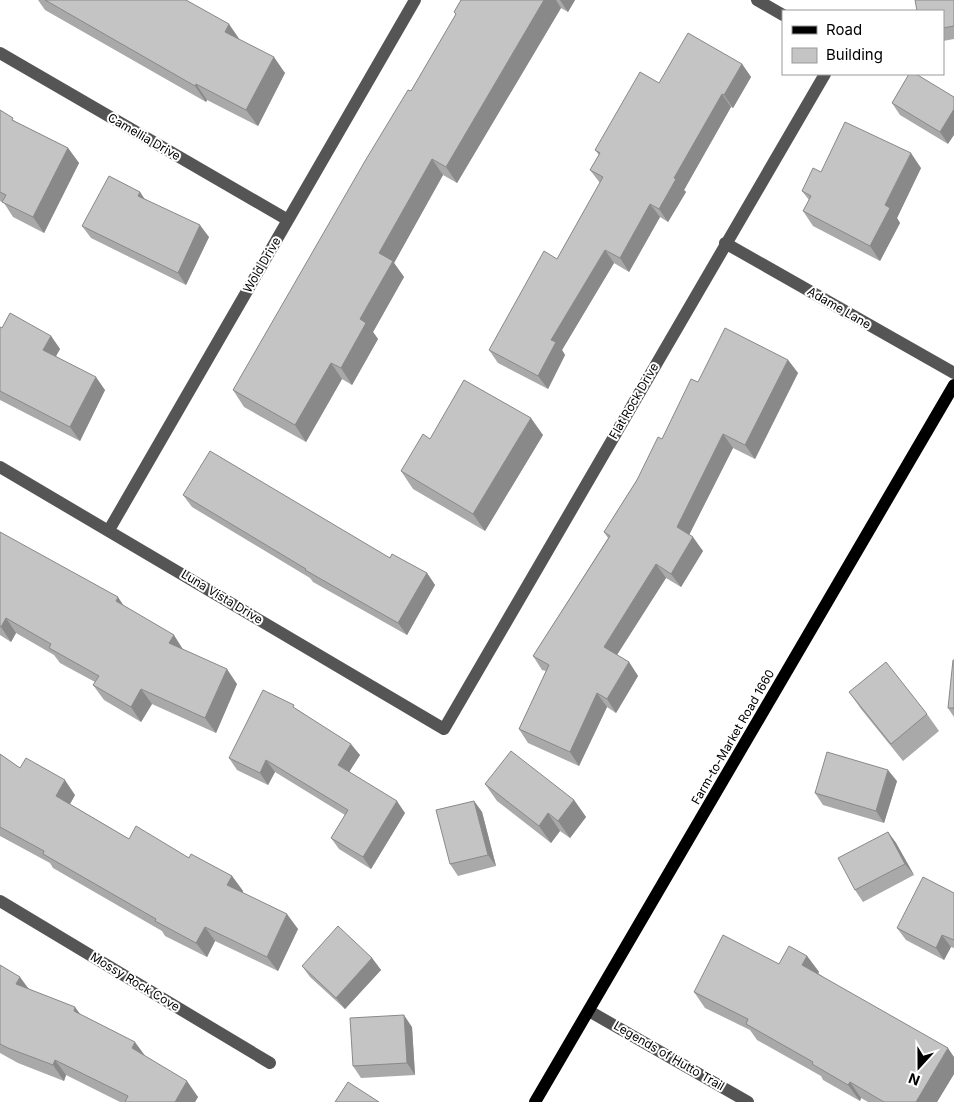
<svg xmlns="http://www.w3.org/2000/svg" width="954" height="1102" viewBox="0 0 954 1102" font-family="Inter,sans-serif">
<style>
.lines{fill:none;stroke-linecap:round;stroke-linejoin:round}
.minor{stroke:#555;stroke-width:12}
.major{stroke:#000;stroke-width:12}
.wall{fill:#a9a9a9}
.shaded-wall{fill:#898989}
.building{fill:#c4c4c4;stroke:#898989}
.labels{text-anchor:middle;stroke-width:4;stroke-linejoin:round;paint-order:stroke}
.street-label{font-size:12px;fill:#000;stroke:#fff}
</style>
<rect width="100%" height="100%" fill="#fff"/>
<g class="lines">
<!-- minor -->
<path class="minor" d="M 757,0 L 783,15
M 0,53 L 288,220
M 725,243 L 954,373
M 0,467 L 444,729 L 825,74
M 109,530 L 415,0
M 0,901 L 270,1063
M 589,1011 L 748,1102"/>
<!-- major -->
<path class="major" d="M 535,1102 L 954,385"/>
</g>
<!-- wall -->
<path class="wall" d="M 38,0 L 186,0 L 285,73 L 258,126 L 207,100 L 206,102 L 45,10 Z
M 461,0 L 575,0 L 568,12 L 561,8 L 457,183 L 443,175 L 394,263 L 404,277 L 373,332 L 378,339 L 352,385 L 342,379 L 306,442 L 244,407 L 233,390 L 456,15 L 454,12 Z
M 954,0 L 954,39 L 943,41 L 943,11 Z
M 742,64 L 751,77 L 733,108 L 731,107 L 684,190 L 686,192 L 668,222 L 660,217 L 629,272 L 614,263 L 562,350 L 565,355 L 548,389 L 498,363 L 489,350 L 557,259 L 600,183 L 590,170 L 599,155 L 595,150 L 659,83 Z
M 909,74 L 948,144 L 900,115 L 892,103 Z
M 0,110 L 16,122 L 68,148 L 79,163 L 44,233 L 13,217 L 4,203 L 0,201 Z
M 921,168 L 897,218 L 900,223 L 880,261 L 813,226 L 803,211 L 809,200 L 802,191 L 821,172 Z
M 140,192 L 144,199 L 209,237 L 186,285 L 91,238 L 82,226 Z
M 0,327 L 2,328 L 51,336 L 60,349 L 56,356 L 105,390 L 80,441 L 0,400 Z
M 788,360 L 798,373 L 755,459 L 733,448 L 689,535 L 703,551 L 681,587 L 666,578 L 617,655 L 629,662 L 638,676 L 616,713 L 607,707 L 579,766 L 528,743 L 519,729 L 546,671 L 542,670 L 533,656 L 608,538 L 604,532 L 698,382 Z
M 543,435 L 485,531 L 413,489 L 401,471 L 430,439 Z
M 183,495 L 390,558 L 427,573 L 435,585 L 407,635 L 313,582 L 310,578 L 192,507 Z
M 0,532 L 124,606 L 184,650 L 237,684 L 216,733 L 152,704 L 141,722 L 104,700 L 93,685 L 95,682 L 60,663 L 54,655 L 16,633 L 11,642 L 0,635 Z
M 954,660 L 954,717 L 948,708 Z
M 849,692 L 927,714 L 939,731 L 903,761 L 861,709 Z
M 297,709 L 360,755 L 349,772 L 405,813 L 371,869 L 339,849 L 331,838 L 345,815 L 275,772 L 268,785 L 237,770 L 229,758 Z
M 0,754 L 20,768 L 75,795 L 70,804 L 129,839 L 189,858 L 232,876 L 243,891 L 242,892 L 298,929 L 278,971 L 215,941 L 207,957 L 165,936 L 162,931 L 53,868 L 50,863 L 0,836 Z
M 897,781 L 884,823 L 823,805 L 815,793 Z
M 485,784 L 574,800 L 586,817 L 570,838 L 560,831 L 551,843 L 497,801 Z
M 474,801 L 482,812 L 496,866 L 458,876 L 450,864 Z
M 888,832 L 896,843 L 914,875 L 863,902 L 855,890 Z
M 954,893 L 954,948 L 951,947 L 944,960 L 906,940 L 897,928 Z
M 807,956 L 819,972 L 818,973 L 954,1074 L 937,1102 L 868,1102 L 861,1098 L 860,1101 L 823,1080 L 821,1076 L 757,1040 L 750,1030 L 705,1008 L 694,992 L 779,964 Z
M 372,958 L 381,970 L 345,1009 L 310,977 L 302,966 Z
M 0,965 L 29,989 L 81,1015 L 145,1056 L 198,1097 L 195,1102 L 120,1102 L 66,1075 L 64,1081 L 18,1063 L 0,1053 Z
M 412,1027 L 415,1075 L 361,1078 L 353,1066 Z"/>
<!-- shaded-wall -->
<path class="shaded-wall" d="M 544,0 L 556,0 L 561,8 L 457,183 L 446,167 Z
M 560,0 L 575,0 L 568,12 Z
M 229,24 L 240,40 L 225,32 Z
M 274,57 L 285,73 L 258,126 L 246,110 Z
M 742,64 L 751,77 L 733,108 L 724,95 Z
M 196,84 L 207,100 L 206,102 L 195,86 Z
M 722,94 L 731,107 L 684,190 L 686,192 L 668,222 L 659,209 L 674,178 Z
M 954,109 L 954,135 L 948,144 L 940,132 Z
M 68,148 L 79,163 L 44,233 L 33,217 Z
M 911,153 L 921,168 L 897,218 L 900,223 L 880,261 L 870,246 L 885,205 Z
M 432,159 L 443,175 L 394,263 L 404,277 L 373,332 L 378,339 L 352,385 L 341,368 L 360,319 L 379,253 Z
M 140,192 L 148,204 L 138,196 Z
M 650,204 L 660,217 L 629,272 L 620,258 Z
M 200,225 L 209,237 L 186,285 L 178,273 Z
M 605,250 L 614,263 L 562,350 L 565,355 L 548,389 L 538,376 L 551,340 Z
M 51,336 L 60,349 L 52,363 L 43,350 Z
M 788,360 L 798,373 L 755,459 L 745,445 Z
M 331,363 L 342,379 L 306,442 L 295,425 Z
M 96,377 L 105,390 L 80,441 L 70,427 Z
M 531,418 L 543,435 L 485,531 L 473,514 Z
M 723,434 L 733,448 L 686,541 L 677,527 Z
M 693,537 L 703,551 L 681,587 L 671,574 Z
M 656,564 L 666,578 L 613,661 L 604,647 Z
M 427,573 L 435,585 L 407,635 L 398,623 Z
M 118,597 L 128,612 L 116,601 Z
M 6,618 L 16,633 L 11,642 L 1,627 Z
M 174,635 L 184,651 L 169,643 Z
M 629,662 L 638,676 L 616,713 L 607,699 Z
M 227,669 L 237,684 L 216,733 L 205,718 Z
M 141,689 L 152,704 L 141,722 L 131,707 Z
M 597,693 L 607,707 L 579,766 L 570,752 Z
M 351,744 L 360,755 L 346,777 L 338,765 Z
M 266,760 L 275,772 L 268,785 L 260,773 Z
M 888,770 L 897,781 L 884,823 L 876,811 Z
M 65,780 L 75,795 L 66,811 L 56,796 Z
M 574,800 L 586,817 L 570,838 L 558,821 Z
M 397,801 L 405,813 L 371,869 L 363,857 Z
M 474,801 L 482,812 L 496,866 L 488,855 Z
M 548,813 L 560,831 L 551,843 L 539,826 Z
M 888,832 L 896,843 L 914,875 L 905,864 Z
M 232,876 L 243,891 L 238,900 L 227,885 Z
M 287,914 L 298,929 L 278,971 L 267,957 Z
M 205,927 L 215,941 L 207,957 L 196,943 Z
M 942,935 L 951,947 L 944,960 L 936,948 Z
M 807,956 L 819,972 L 814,981 L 802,965 Z
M 372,958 L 381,970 L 345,1009 L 336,998 Z
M 20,977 L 31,992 L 16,984 Z
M 75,1007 L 86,1022 L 74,1011 Z
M 404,1015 L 412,1027 L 415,1075 L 407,1063 Z
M 135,1042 L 146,1057 L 132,1048 Z
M 948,1048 L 954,1057 L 954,1074 L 937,1102 L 916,1102 Z
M 55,1060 L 66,1075 L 64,1081 L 53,1065 Z
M 187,1081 L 198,1097 L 195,1102 L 175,1102 Z
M 850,1082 L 861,1098 L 860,1101 L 848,1085 Z"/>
<!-- building -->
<path class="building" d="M 45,0 L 186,0 L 229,24 L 225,32 L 274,57 L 246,110 L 196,84 L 195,86 Z
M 461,0 L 544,0 L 446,167 L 432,159 L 379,253 L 393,261 L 360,319 L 366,323 L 341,368 L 331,363 L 295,425 L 233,390 L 365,161 L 408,90 L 411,91 L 456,14 L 454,12 Z
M 915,0 L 954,0 L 954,26 L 943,28 L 943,11 L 917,11 Z
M 688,33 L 742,64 L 724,95 L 722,94 L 674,178 L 676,179 L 659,209 L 650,204 L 620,258 L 605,250 L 551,340 L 556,342 L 538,376 L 489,350 L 544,251 L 557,259 L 603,177 L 590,170 L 600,153 L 595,150 L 640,72 L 659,83 Z
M 909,74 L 916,74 L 954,97 L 954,109 L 940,132 L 892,103 Z
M 0,110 L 13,118 L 12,120 L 68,148 L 33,217 L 2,202 L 6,195 L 0,192 Z
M 845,122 L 911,153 L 885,205 L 890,208 L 870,246 L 803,211 L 811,196 L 802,191 L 813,168 L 821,172 Z
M 109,176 L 140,192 L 138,196 L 200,225 L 178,273 L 82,226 Z
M 10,313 L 51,336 L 43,350 L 96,377 L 70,427 L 0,391 L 0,327 L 2,328 Z
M 725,328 L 788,360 L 745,445 L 723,434 L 677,527 L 693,537 L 671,574 L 656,564 L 604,647 L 629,662 L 607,699 L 597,693 L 570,752 L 519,729 L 549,665 L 533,656 L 610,536 L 604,532 L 637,480 L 658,437 L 662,439 L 691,379 L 698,382 Z
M 464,380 L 531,418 L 473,514 L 401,471 L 423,434 L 430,439 Z
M 210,451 L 390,558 L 392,554 L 427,573 L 398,623 L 305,570 L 306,569 L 183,495 Z
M 0,532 L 118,597 L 116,601 L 174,635 L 169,643 L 227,669 L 205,718 L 141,689 L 131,707 L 93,685 L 99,676 L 49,648 L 51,644 L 6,618 L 1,627 L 0,626 Z
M 953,660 L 954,660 L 954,708 L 948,708 Z
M 886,662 L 927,714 L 891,744 L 849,692 Z
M 263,690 L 294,705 L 293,707 L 351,744 L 338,765 L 397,801 L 363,857 L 331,838 L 348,810 L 266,760 L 260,773 L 229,758 Z
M 511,751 L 574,800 L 558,821 L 548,813 L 539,826 L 485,784 Z
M 827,752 L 888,770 L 876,811 L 815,793 Z
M 0,754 L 20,768 L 26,758 L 65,780 L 56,796 L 129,839 L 136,826 L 189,858 L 191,854 L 232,876 L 227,885 L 287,914 L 267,957 L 205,927 L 196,943 L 155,921 L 156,919 L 43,854 L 44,851 L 0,827 Z
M 474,801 L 488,855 L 450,864 L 436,810 Z
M 888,832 L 905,864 L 855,890 L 838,858 Z
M 923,877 L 954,893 L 954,940 L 942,935 L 936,948 L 897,928 Z
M 338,926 L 372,958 L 336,998 L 302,966 Z
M 723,935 L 779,964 L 789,946 L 807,956 L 802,965 L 948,1048 L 916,1102 L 884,1102 L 850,1082 L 848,1085 L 812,1064 L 813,1062 L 746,1024 L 748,1019 L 694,992 Z
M 0,965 L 20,977 L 16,984 L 75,1007 L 74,1011 L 135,1042 L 132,1048 L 187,1081 L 175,1102 L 125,1102 L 128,1096 L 55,1060 L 53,1065 L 8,1048 L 0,1044 Z
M 404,1015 L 407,1063 L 353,1066 L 350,1018 Z
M 348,1082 L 379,1102 L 335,1102 Z"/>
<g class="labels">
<!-- street labels -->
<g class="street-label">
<text transform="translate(144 137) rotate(30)" y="4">Camellia Drive</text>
<text transform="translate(262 265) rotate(-60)" y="4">Wold Drive</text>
<text transform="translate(839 308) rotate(30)" y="4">Adame Lane</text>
<text transform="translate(634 401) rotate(-60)" y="4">Flat Rock Drive</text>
<text transform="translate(222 597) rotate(31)" y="4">Luna Vista Drive</text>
<text transform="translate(733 737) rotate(-60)" y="4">Farm-to-Market Road 1660</text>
<text transform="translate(135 982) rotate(31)" y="4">Mossy Rock Cove</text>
<text transform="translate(669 1056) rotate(30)" y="4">Legends of Hutto Trail</text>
</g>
</g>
<!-- legend -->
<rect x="782" y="10" width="162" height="65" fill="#ffffff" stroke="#999999"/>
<rect x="792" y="26" width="25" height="8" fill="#000000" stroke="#999999"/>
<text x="826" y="35" font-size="15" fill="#000000">Road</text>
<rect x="792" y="48" width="25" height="15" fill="#c4c4c4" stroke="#999999"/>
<text x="826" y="60" font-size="15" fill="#000000">Building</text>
<!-- north arrow -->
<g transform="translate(919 1067) rotate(201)" stroke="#ffffff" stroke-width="4" paint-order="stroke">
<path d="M0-4L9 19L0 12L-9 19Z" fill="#000000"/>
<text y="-8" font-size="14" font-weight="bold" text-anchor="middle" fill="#000000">N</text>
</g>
</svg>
